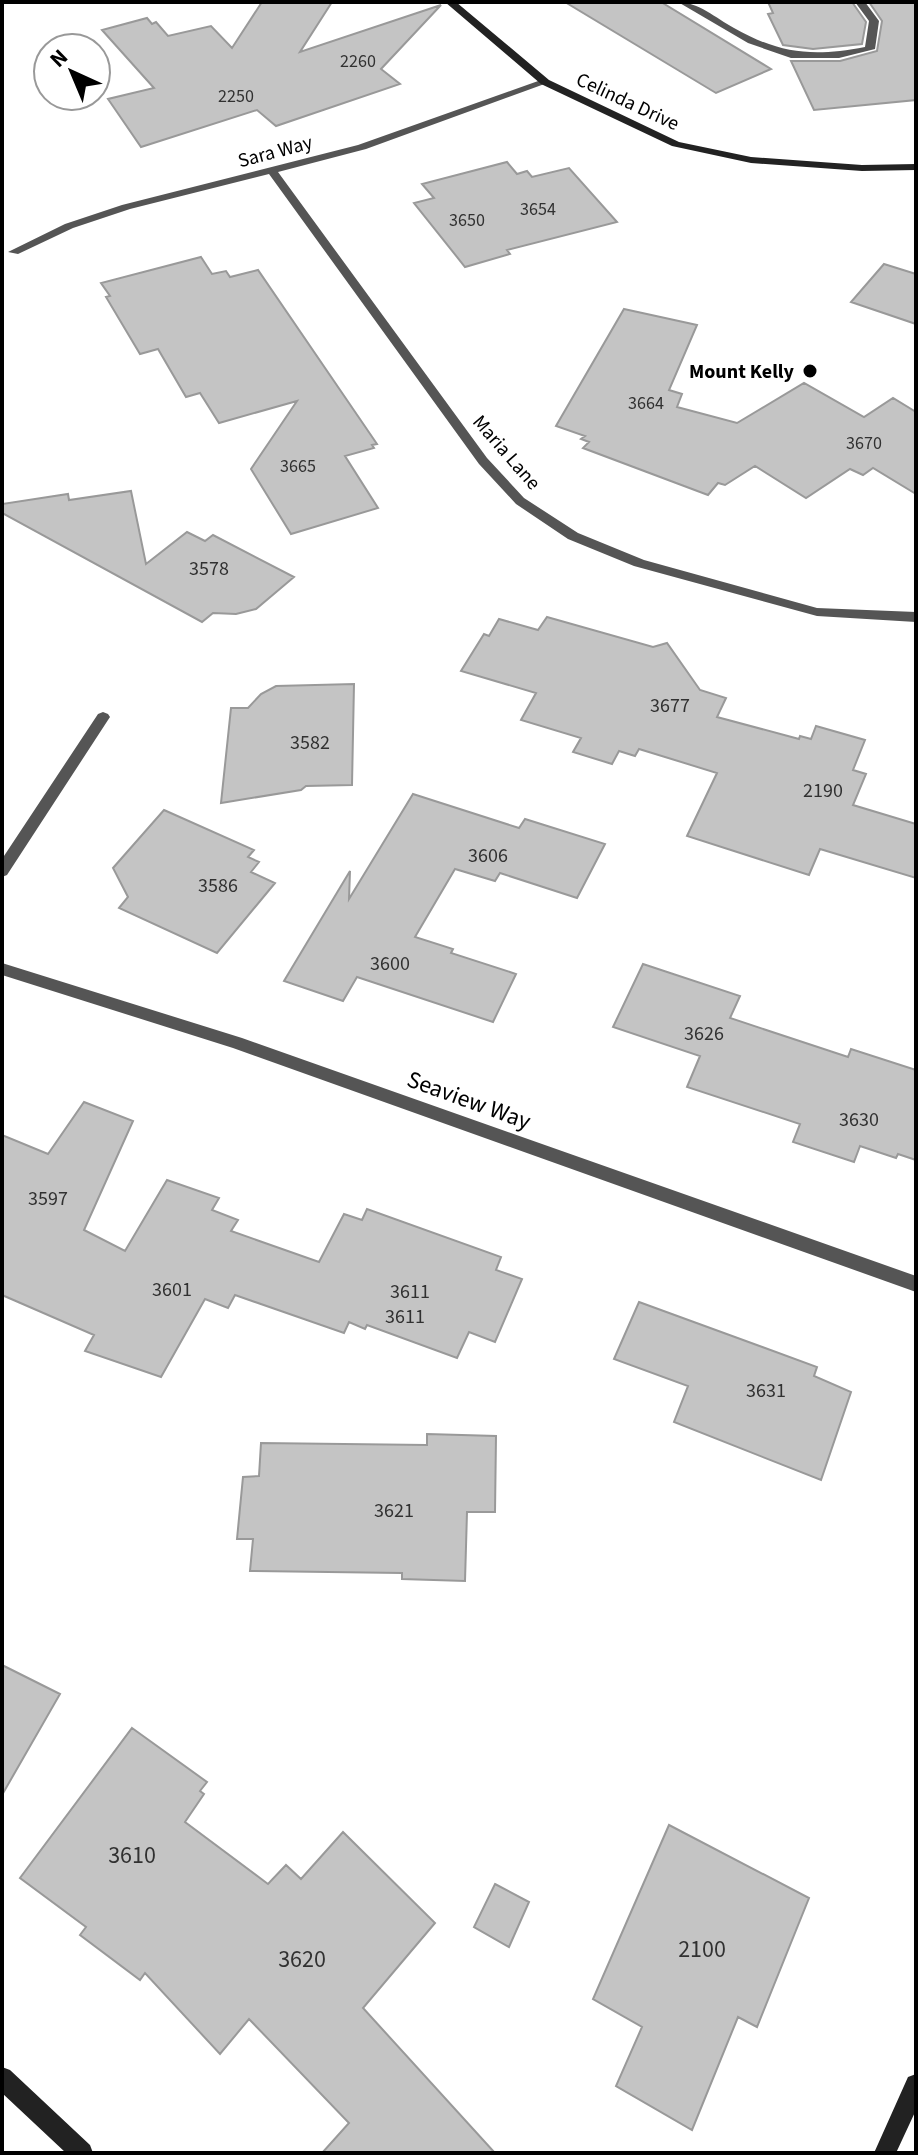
<svg xmlns="http://www.w3.org/2000/svg" width="918" height="2155" viewBox="0 0 918 2155" font-family="'Source Sans 3',sans-serif">
<style>
.building{fill:#c4c4c4;stroke:#999;stroke-width:2}
.lines{fill:none;stroke-linecap:round;stroke-linejoin:round}
.street{fill:#555;fill-rule:evenodd}
.secondary{fill:#222;fill-rule:evenodd}
.poi-dot{fill:#000;stroke:#fff;stroke-width:3}
.labels{text-anchor:middle;stroke-width:6;stroke-linejoin:round;paint-order:stroke}
.far-number-label{font-size:18px;fill:#313131}
.far-street-label{font-size:20px;fill:#000;stroke:#fff}
.far-poi-label{font-size:20px;font-weight:bold;fill:#000;stroke:#fff;text-anchor:end}
.number-label{font-size:20px;fill:#313131}
.street-label{font-size:24px;fill:#000;stroke:#fff}
.near-number-label{font-size:24px;fill:#313131}
</style>
<rect width="100%" height="100%" fill="#fff"/>
<!-- building -->
<path class="building" d="M 262,2 L 332,2 L 300,52 L 441,5 L 381,69 L 400,84 L 276,126 L 257,110 L 141,147 L 108,99 L 154,88 L 102,30 L 147,18 L 152,24 L 156,22 L 168,36 L 211,26 L 232,48 Z
M 565,2 L 661,2 L 771,69 L 716,93 Z
M 768,2 L 852,2 L 866,22 L 862,44 L 813,49 L 783,45 L 768,14 L 773,13 Z
M 869,2 L 916,2 L 916,100 L 814,110 L 791,61 L 840,61 L 877,51 L 882,21 Z
M 507,162 L 517,174 L 527,171 L 532,177 L 569,168 L 617,222 L 507,250 L 510,254 L 465,267 L 414,203 L 434,198 L 422,184 Z
M 201,257 L 212,274 L 226,271 L 230,277 L 258,270 L 377,444 L 372,445 L 374,448 L 345,456 L 378,508 L 291,534 L 251,469 L 297,401 L 219,423 L 200,393 L 186,397 L 158,349 L 140,354 L 106,297 L 110,296 L 101,283 Z
M 884,264 L 916,274 L 916,324 L 851,302 Z
M 624,309 L 697,325 L 669,390 L 682,394 L 677,407 L 737,423 L 804,383 L 864,417 L 893,398 L 916,412 L 916,494 L 873,468 L 863,475 L 850,469 L 806,498 L 755,466 L 725,485 L 718,483 L 708,495 L 583,448 L 589,442 L 581,439 L 585,436 L 556,426 Z
M 131,491 L 146,564 L 187,532 L 205,541 L 213,535 L 294,577 L 256,609 L 236,614 L 213,613 L 202,622 L 2,513 L 2,504 L 68,494 L 69,500 Z
M 547,617 L 653,647 L 667,643 L 700,690 L 726,698 L 717,717 L 799,739 L 800,736 L 811,739 L 816,726 L 865,740 L 853,770 L 866,774 L 853,805 L 916,824 L 916,878 L 820,849 L 809,875 L 687,836 L 717,773 L 639,749 L 635,756 L 619,751 L 612,764 L 573,752 L 581,738 L 521,720 L 536,693 L 461,671 L 484,634 L 489,636 L 499,619 L 538,630 Z
M 354,684 L 352,785 L 306,786 L 301,790 L 221,803 L 231,708 L 248,708 L 261,694 L 276,686 Z
M 413,794 L 519,828 L 525,819 L 605,844 L 577,898 L 500,873 L 495,881 L 455,869 L 415,937 L 453,949 L 451,953 L 516,974 L 493,1022 L 357,977 L 343,1001 L 284,981 L 350,871 L 349,899 Z
M 164,810 L 254,850 L 248,857 L 259,862 L 251,872 L 275,883 L 217,953 L 119,908 L 128,897 L 113,868 Z
M 643,964 L 740,996 L 730,1018 L 848,1057 L 851,1049 L 916,1070 L 916,1160 L 898,1154 L 896,1158 L 860,1146 L 854,1162 L 793,1142 L 800,1124 L 687,1087 L 700,1056 L 613,1027 Z
M 84,1102 L 133,1121 L 84,1230 L 125,1251 L 167,1180 L 219,1198 L 212,1210 L 238,1220 L 231,1231 L 319,1262 L 344,1214 L 362,1220 L 367,1209 L 501,1257 L 496,1270 L 522,1279 L 495,1342 L 469,1332 L 457,1358 L 367,1325 L 365,1329 L 349,1322 L 344,1333 L 235,1295 L 228,1308 L 205,1299 L 161,1377 L 85,1351 L 94,1335 L 2,1295 L 2,1135 L 48,1154 Z
M 639,1302 L 817,1367 L 814,1376 L 851,1392 L 821,1480 L 674,1422 L 688,1386 L 614,1359 Z
M 427,1434 L 496,1436 L 495,1512 L 467,1512 L 465,1581 L 402,1579 L 402,1573 L 250,1571 L 253,1539 L 237,1539 L 243,1477 L 259,1476 L 261,1443 L 427,1445 Z
M 2,1665 L 60,1694 L 2,1795 Z
M 132,1728 L 207,1782 L 200,1791 L 204,1794 L 185,1822 L 268,1884 L 286,1865 L 301,1879 L 343,1832 L 435,1923 L 363,2008 L 495,2153 L 322,2153 L 349,2123 L 249,2019 L 220,2054 L 145,1973 L 140,1980 L 80,1935 L 86,1927 L 20,1878 Z
M 669,1825 L 809,1898 L 757,2027 L 738,2017 L 692,2130 L 616,2086 L 642,2027 L 593,1999 Z
M 495,1884 L 529,1902 L 509,1947 L 474,1927 Z"/>
<g class="lines">
<!-- street -->
<path class="street" d="M 678,2 C 698,2 716,18 734,28 C 780,54 813,57 865,47 L 869,21 L 855,2 L 865,2 L 879,21 L 875,49 L 839,58 L 791,58 L 748,43 Z
M 541,80 L 550,82 L 366,149 L 278,172 L 487,458 L 524,498 L 578,533 L 644,560 L 817,608 L 916,612 L 916,622 L 817,616 L 634,566 L 568,539 L 516,504 L 479,464 L 269,174 L 130,209 L 73,228 L 18,254 L 8,252 L 65,224 L 122,205 L 358,145 Z
M 103,712 L 108,714 L 110,717 L 108,720 L 7,875 L 2,877 L 2,859 L 98,714 Z
M 2,963 L 242,1038 L 916,1276 L 916,1292 L 233,1048 L 2,975 Z"/>
<!-- secondary -->
<path class="secondary" d="M 445,2 L 456,2 L 549,80 L 679,142 L 751,157 L 862,165 L 916,164 L 916,170 L 862,171 L 751,163 L 672,146 L 541,84 Z
M 2,2067 L 10,2070 L 90,2145 L 93,2153 L 66,2153 L 2,2093 Z
M 916,2074 L 916,2110 L 896,2153 L 874,2153 L 908,2077 Z"/>
</g>
<!-- markers -->
<circle class="poi-dot" cx="810" cy="371" r="8"/>
<g class="labels">
<!-- far-number labels -->
<g class="far-number-label">
<text x="358" y="67">2260</text>
<text x="236" y="102">2250</text>
<text x="538" y="215">3654</text>
<text x="467" y="226">3650</text>
<text x="646" y="409">3664</text>
<text x="864" y="449">3670</text>
<text x="298" y="472">3665</text>
</g>
<!-- far-street labels -->
<g class="far-street-label">
<text transform="translate(628 101) rotate(25)" y="7">Celinda Drive</text>
<text transform="translate(275 151) rotate(-15)" y="7">Sara Way</text>
<text transform="translate(507 452) rotate(49)" y="7">Maria Lane</text>
</g>
<!-- far-poi labels -->
<g class="far-poi-label">
<text x="794" y="378">Mount Kelly</text>
</g>
<!-- number labels -->
<g class="number-label">
<text x="209" y="575">3578</text>
<text x="670" y="712">3677</text>
<text x="310" y="749">3582</text>
<text x="823" y="797">2190</text>
<text x="488" y="862">3606</text>
<text x="218" y="892">3586</text>
<text x="390" y="970">3600</text>
<text x="704" y="1040">3626</text>
<text x="859" y="1126">3630</text>
<text x="48" y="1205">3597</text>
<text x="172" y="1296">3601</text>
<text x="410" y="1298">3611</text>
<text x="405" y="1323">3611</text>
<text x="766" y="1397">3631</text>
<text x="394" y="1517">3621</text>
</g>
<!-- street labels -->
<g class="street-label">
<text transform="translate(469 1100) rotate(20)" y="8">Seaview Way</text>
</g>
<!-- near-number labels -->
<g class="near-number-label">
<text x="132" y="1863">3610</text>
<text x="702" y="1957">2100</text>
<text x="302" y="1967">3620</text>
</g>
</g>
<!-- border -->
<rect width="918" height="2155" fill="none" stroke="#000000" stroke-width="8"/>
<!-- north arrow -->
<g transform="translate(72 72) rotate(316)"><circle r="38" fill="#ffffff" stroke="#999999" stroke-width="2"/>
<path d="M0-6L14 30L0 20L-14 30Z" fill="#000000"/>
<text y="-12" font-size="22" font-weight="bold" text-anchor="middle" fill="#000000">N</text>
</g>
</svg>
